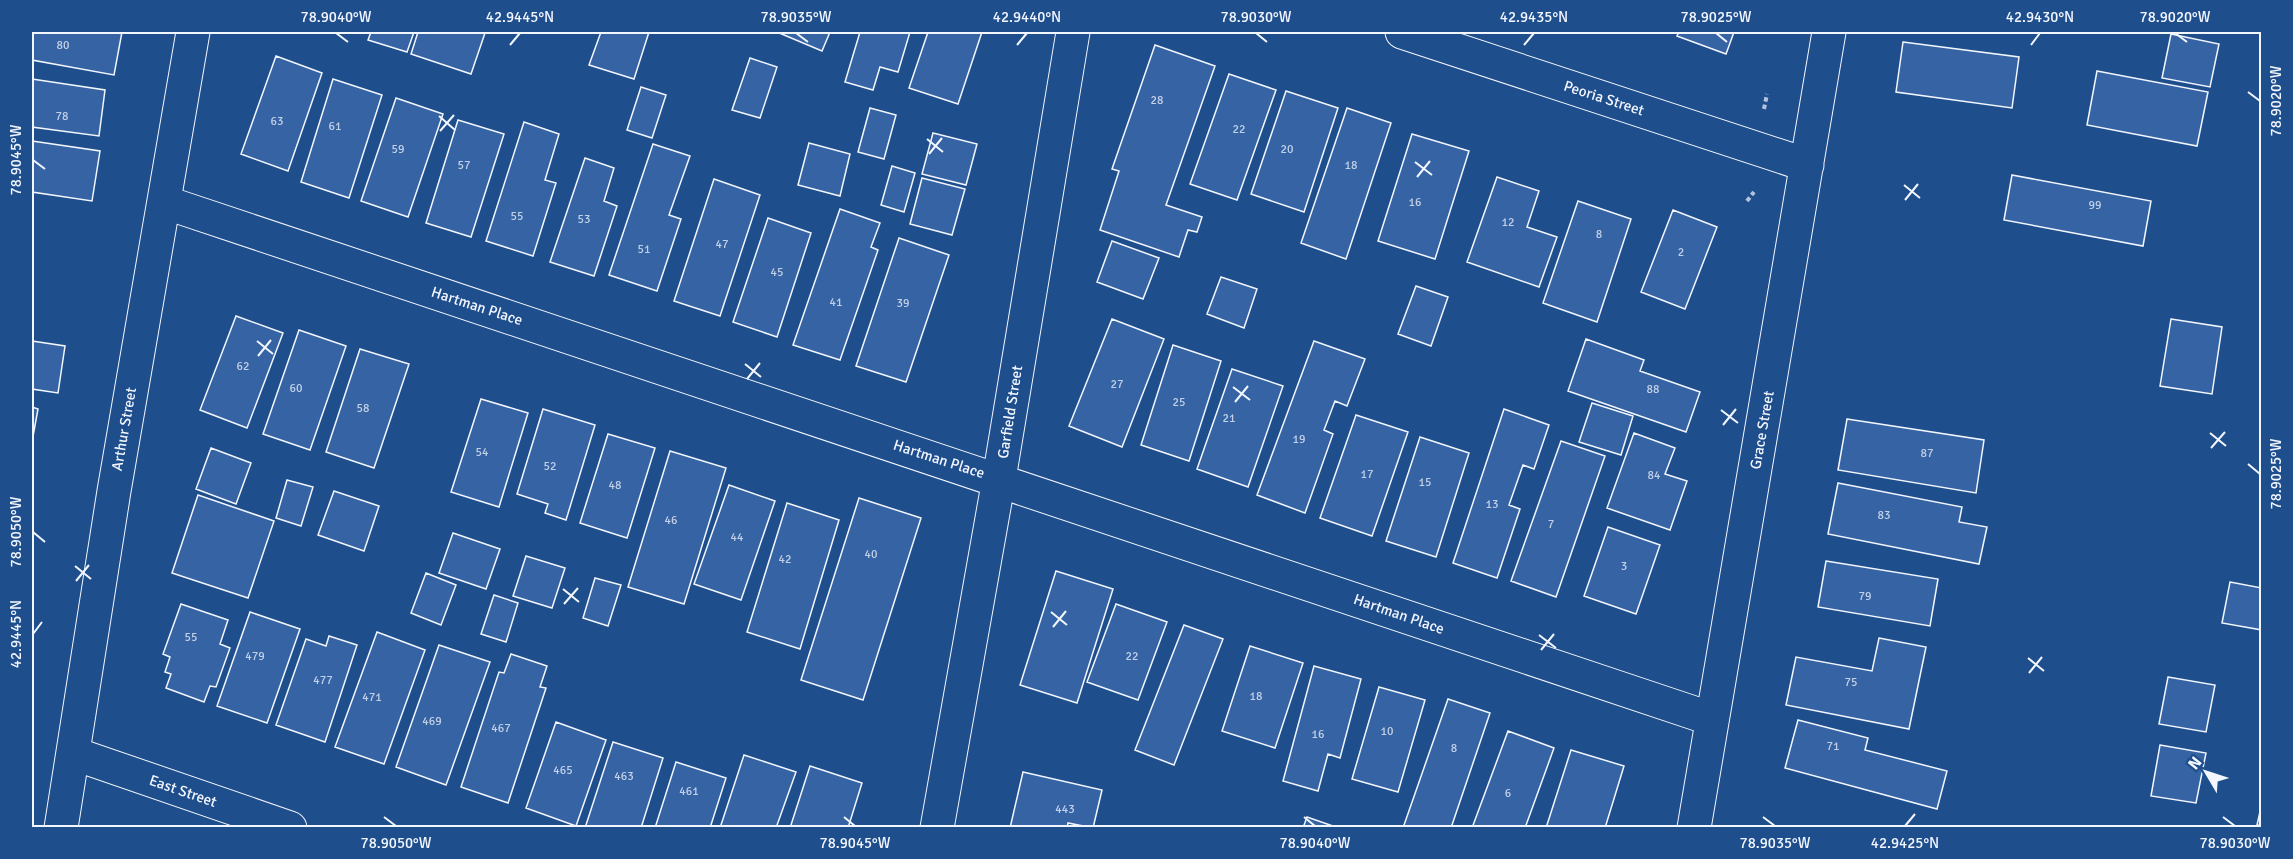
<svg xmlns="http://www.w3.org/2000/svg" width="2293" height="859" viewBox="0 0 2293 859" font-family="Signika,sans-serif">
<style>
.building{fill:#3563a3;stroke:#f2f6ff;stroke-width:1.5}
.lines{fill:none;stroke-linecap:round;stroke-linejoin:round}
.minor-casing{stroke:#f2f6ff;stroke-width:35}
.path{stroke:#b3c4dc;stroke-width:4;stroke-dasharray:4.5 3;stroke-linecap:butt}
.minor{stroke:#1f4e8c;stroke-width:33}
.ticks{fill:none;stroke:#f2f6ff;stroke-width:2}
.labels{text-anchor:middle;stroke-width:4.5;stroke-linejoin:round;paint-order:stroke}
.number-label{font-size:12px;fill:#c3d1e8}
.street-label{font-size:15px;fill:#f2f6ff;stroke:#1f4e8c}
.neatline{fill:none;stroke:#f2f6ff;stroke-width:2}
.ticks-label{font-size:15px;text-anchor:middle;fill:#f2f6ff}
</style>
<rect width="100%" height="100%" fill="#1f4e8c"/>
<!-- building -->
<path class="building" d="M 32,32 L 122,32 L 114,75 L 32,60 Z
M 371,32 L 414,32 L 407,52 L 368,40 Z
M 418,32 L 485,33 L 471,74 L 411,54 Z
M 601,32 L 649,32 L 634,79 L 589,65 Z
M 777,32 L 830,32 L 822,51 Z
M 860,32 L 910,32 L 898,72 L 880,67 L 873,90 L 845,82 Z
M 928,32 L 982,32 L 958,104 L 909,88 Z
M 1679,32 L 1734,32 L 1726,54 L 1677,36 Z
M 2171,34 L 2219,44 L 2210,87 L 2162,78 Z
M 1903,42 L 2019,57 L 2012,108 L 1896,92 Z
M 1155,45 L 1215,66 L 1166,205 L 1202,217 L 1197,232 L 1188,230 L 1179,257 L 1100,230 L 1119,171 L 1112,169 Z
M 276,56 L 322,73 L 288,171 L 241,154 Z
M 750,58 L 777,67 L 760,118 L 732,110 Z
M 2097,71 L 2208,92 L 2197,146 L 2087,125 Z
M 1229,74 L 1276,90 L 1237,200 L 1190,184 Z
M 32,79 L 105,90 L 99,136 L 32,127 Z
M 333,79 L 382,95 L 349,198 L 301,182 Z
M 641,87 L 666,95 L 652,138 L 627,130 Z
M 1286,91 L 1338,108 L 1304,212 L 1251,194 Z
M 396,98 L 443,114 L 408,217 L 361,201 Z
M 870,108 L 896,115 L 884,159 L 858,152 Z
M 1347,108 L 1391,123 L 1346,259 L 1301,243 Z
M 458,120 L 504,134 L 471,237 L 426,223 Z
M 524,122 L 559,134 L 545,180 L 556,183 L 533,256 L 486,241 Z
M 933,133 L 977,144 L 966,185 L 922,174 Z
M 1412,134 L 1469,151 L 1435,259 L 1378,241 Z
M 32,141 L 100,151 L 92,201 L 32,192 Z
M 809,143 L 850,154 L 840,196 L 798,185 Z
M 653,144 L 690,156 L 669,215 L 681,219 L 657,291 L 609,275 Z
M 585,158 L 614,168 L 604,201 L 617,206 L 594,276 L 550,262 Z
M 892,166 L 915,173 L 904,212 L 881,205 Z
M 2012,175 L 2151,201 L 2143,246 L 2004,220 Z
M 1497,177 L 1539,191 L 1527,227 L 1557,237 L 1539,287 L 1467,262 Z
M 922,178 L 965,189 L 952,235 L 910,224 Z
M 714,179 L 760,195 L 720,316 L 674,301 Z
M 1578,201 L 1631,219 L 1597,322 L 1543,303 Z
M 840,209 L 880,223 L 871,247 L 878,250 L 840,360 L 793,345 Z
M 1673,210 L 1717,227 L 1685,309 L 1641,292 Z
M 768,218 L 811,233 L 777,337 L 733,322 Z
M 899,238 L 949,255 L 906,382 L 856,366 Z
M 1112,241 L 1159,258 L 1143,299 L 1097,282 Z
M 1221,277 L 1257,289 L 1244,328 L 1207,314 Z
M 1416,286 L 1448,297 L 1431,346 L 1398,334 Z
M 236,316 L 283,333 L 247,428 L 200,410 Z
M 1112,319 L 1164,339 L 1122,447 L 1069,426 Z
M 2171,319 L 2222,327 L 2212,394 L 2160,386 Z
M 299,330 L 346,346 L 310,450 L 263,434 Z
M 1586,339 L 1644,360 L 1640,371 L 1700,392 L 1686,432 L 1568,391 Z
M 32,341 L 65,346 L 58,393 L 32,389 Z
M 1314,341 L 1365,359 L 1347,406 L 1335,401 L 1324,430 L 1333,434 L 1305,513 L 1257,495 Z
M 1173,345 L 1221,361 L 1189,461 L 1141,445 Z
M 360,349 L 409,364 L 374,468 L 326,452 Z
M 1232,369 L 1283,386 L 1248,487 L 1197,469 Z
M 481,399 L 528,413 L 499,507 L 451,492 Z
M 1592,403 L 1633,416 L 1621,455 L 1579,442 Z
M 32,407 L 38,409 L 32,442 Z
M 543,409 L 595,425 L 566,520 L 545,513 L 548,504 L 517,494 Z
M 1504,409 L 1549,425 L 1534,469 L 1523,465 L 1509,505 L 1520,509 L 1497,578 L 1453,563 Z
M 1356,415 L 1408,432 L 1372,536 L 1320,518 Z
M 1847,419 L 1984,440 L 1976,493 L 1838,470 Z
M 1634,433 L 1675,448 L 1665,474 L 1687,481 L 1670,530 L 1607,508 Z
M 608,434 L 655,448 L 627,538 L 580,523 Z
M 1420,437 L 1469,453 L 1436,557 L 1386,541 Z
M 1561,441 L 1605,456 L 1556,597 L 1511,581 Z
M 211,448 L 251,463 L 236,504 L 196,489 Z
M 670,451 L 726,468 L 684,604 L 628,587 Z
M 287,480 L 313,487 L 301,526 L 276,518 Z
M 1838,483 L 1962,507 L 1959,522 L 1987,527 L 1979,564 L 1828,534 Z
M 729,485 L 775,501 L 741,600 L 694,584 Z
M 334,491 L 379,506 L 364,551 L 318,535 Z
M 198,495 L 274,521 L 248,598 L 172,573 Z
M 859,498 L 921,518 L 863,700 L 801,680 Z
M 787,503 L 839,520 L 800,649 L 747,632 Z
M 1608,527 L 1660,545 L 1636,614 L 1584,596 Z
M 453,533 L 500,549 L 486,589 L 439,573 Z
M 526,556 L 565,568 L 552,608 L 513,596 Z
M 1826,561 L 1938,579 L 1930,626 L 1818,607 Z
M 1056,571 L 1113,589 L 1077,703 L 1020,685 Z
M 426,573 L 456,585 L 441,625 L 411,613 Z
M 595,578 L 621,585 L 608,626 L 583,618 Z
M 2230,582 L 2262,588 L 2262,630 L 2222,623 Z
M 494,595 L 518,603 L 506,642 L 481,634 Z
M 181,604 L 228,620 L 220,644 L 230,648 L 216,687 L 210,686 L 204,702 L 166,688 L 171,674 L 165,672 L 170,657 L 163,654 Z
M 1116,604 L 1167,622 L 1138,700 L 1087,682 Z
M 250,612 L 300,629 L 267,723 L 217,706 Z
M 1184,625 L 1223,639 L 1174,765 L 1135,750 Z
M 377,632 L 425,650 L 384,764 L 335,747 Z
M 329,636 L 357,645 L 325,742 L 276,725 L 306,639 L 326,646 Z
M 1879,638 L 1926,647 L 1909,729 L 1786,705 L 1796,657 L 1872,671 Z
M 439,645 L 490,662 L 446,785 L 396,767 Z
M 1250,646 L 1303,663 L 1275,748 L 1222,731 Z
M 511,654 L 547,666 L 540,687 L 546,688 L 508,803 L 461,787 L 499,672 L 504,673 Z
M 1314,666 L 1361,679 L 1340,758 L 1328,754 L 1318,791 L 1283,781 Z
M 2168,677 L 2215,685 L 2206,732 L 2159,724 Z
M 1379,687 L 1425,700 L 1398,792 L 1352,779 Z
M 1448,699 L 1490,713 L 1451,828 L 1403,828 Z
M 1798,720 L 1868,738 L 1865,750 L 1947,771 L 1937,809 L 1785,768 Z
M 556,722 L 606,740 L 576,826 L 526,808 Z
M 1508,731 L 1554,748 L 1525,828 L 1472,828 Z
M 613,742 L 663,758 L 641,828 L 585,828 Z
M 2160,745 L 2206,753 L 2196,803 L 2151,796 Z
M 1571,750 L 1624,766 L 1605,828 L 1546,828 Z
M 744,755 L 796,772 L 776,828 L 720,828 Z
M 676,762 L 726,778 L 710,828 L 655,828 Z
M 810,766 L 862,783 L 848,828 L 790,828 Z
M 1023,772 L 1102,790 L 1093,828 L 1068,823 L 1067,828 L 1010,828 Z
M 2262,803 L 2262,826 L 2257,825 Z
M 1307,817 L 1333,826 L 1333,828 L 1303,828 Z"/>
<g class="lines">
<defs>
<path id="minor" d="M 1402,32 L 1807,165
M 164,202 L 1712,719
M 75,754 L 290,828
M 61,828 L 114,491 L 193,32
M 937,828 L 999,479 L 1073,32
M 1694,828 L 1829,32"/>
</defs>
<!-- minor casing -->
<use href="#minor" class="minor-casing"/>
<!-- path -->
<path class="path" d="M 1764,109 L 1767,94
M 1747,201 L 1754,192"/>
<!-- minor -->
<use href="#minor" class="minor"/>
</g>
<!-- ticks -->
<path class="ticks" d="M 336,33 L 348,42M 796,33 L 808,42M 1256,33 L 1267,42M 1716,33 L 1727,42M 2175,33 L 2187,42M 510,45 L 520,33M 1017,45 L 1027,33M 1524,45 L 1534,33M 2031,45 L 2040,33M 2248,92 L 2260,101M 439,116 L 455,130M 440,131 L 454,115M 927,139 L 943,152M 929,154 L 942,138M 33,160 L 45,169M 1415,162 L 1432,175M 1417,177 L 1430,161M 1904,185 L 1920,198M 1905,200 L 1918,184M 257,341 L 273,354M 258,356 L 271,340M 745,364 L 761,377M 747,379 L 760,363M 1233,387 L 1250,400M 1235,402 L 1248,386M 1721,410 L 1738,423M 1723,425 L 1736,409M 2210,433 L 2226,446M 2211,448 L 2225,432M 2248,464 L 2260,474M 33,532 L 45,542M 75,566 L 91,579M 76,581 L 89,565M 563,589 L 579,602M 564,604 L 578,588M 1051,612 L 1067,625M 1053,627 L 1066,611M 33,634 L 42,622M 1539,635 L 1556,648M 1541,650 L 1554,634M 2028,658 L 2044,671M 2029,673 L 2042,657M 384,817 L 396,826M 844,817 L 855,826M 1304,817 L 1315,826M 1763,817 L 1775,826M 2223,817 L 2235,826M 1905,826 L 1915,814"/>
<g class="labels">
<!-- number labels -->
<g class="number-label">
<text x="63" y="49">80</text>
<text x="1157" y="104">28</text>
<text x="62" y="120">78</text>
<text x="277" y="125">63</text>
<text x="335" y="130">61</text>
<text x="1239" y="133">22</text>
<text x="398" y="153">59</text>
<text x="1287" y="153">20</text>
<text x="464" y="169">57</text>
<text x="1351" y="169">18</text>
<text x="1415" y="206">16</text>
<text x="2095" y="209">99</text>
<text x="517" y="220">55</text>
<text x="584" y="223">53</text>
<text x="1508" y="226">12</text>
<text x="1599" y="238">8</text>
<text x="722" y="248">47</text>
<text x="644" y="253">51</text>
<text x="1681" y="256">2</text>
<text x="777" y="276">45</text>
<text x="836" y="306">41</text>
<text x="903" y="307">39</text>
<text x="243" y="370">62</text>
<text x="1117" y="388">27</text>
<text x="296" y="392">60</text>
<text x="1653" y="393">88</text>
<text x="1179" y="406">25</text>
<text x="363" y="412">58</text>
<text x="1229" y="422">21</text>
<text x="1299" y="443">19</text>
<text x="482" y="456">54</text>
<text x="1927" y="457">87</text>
<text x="550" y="470">52</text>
<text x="1367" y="478">17</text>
<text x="1654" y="479">84</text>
<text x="1425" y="486">15</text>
<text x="615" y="489">48</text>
<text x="1492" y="508">13</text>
<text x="1884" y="519">83</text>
<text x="671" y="524">46</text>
<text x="1551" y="528">7</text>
<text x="737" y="541">44</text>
<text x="871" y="558">40</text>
<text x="785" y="563">42</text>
<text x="1624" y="570">3</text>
<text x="1865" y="600">79</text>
<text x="191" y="641">55</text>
<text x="255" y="660">479</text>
<text x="1132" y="660">22</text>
<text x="323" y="684">477</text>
<text x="1851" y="686">75</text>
<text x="1256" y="700">18</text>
<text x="372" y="701">471</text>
<text x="432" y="725">469</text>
<text x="501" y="732">467</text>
<text x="1387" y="735">10</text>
<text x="1318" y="738">16</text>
<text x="1833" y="750">71</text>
<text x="1454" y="752">8</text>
<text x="563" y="774">465</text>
<text x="624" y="780">463</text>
<text x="689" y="795">461</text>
<text x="1508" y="797">6</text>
<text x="1065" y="813">443</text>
</g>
<!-- street labels -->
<g class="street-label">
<text transform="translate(1604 98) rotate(18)" y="5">Peoria Street</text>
<text transform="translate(477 306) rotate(18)" y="5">Hartman Place</text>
<text transform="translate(1010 412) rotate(-81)" y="5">Garfield Street</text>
<text transform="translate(124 429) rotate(-80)" y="5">Arthur Street</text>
<text transform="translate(1762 430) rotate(-80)" y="5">Grace Street</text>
<text transform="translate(939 459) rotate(18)" y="5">Hartman Place</text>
<text transform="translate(1399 614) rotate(19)" y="5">Hartman Place</text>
<text transform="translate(183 791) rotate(19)" y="5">East Street</text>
</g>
</g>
<!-- border -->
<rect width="2293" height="859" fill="none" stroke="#1f4e8c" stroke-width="66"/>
<!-- north arrow -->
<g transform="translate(2206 772) rotate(309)" stroke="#1f4e8c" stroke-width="4.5" paint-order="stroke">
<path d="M0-4.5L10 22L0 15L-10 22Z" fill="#f2f6ff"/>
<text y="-9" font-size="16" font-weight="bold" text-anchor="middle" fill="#f2f6ff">N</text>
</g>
<rect x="33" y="33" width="2227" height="793" class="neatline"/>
<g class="ticks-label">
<text x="336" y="22">78.9040°W</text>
<text x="520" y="22">42.9445°N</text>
<text x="796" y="22">78.9035°W</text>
<text x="1027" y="22">42.9440°N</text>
<text x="1256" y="22">78.9030°W</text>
<text x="1534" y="22">42.9435°N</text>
<text x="1716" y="22">78.9025°W</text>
<text x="2040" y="22">42.9430°N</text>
<text x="2175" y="22">78.9020°W</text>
<text transform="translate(2276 101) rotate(-90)" y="5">78.9020°W</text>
<text transform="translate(16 160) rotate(-90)" y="5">78.9045°W</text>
<text transform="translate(2276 474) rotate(-90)" y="5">78.9025°W</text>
<text transform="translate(16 532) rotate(-90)" y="5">78.9050°W</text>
<text transform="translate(16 634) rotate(-90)" y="5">42.9445°N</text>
<text x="396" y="848">78.9050°W</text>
<text x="855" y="848">78.9045°W</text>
<text x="1315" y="848">78.9040°W</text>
<text x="1775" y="848">78.9035°W</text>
<text x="1905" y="848">42.9425°N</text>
<text x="2235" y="848">78.9030°W</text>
</g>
</svg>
